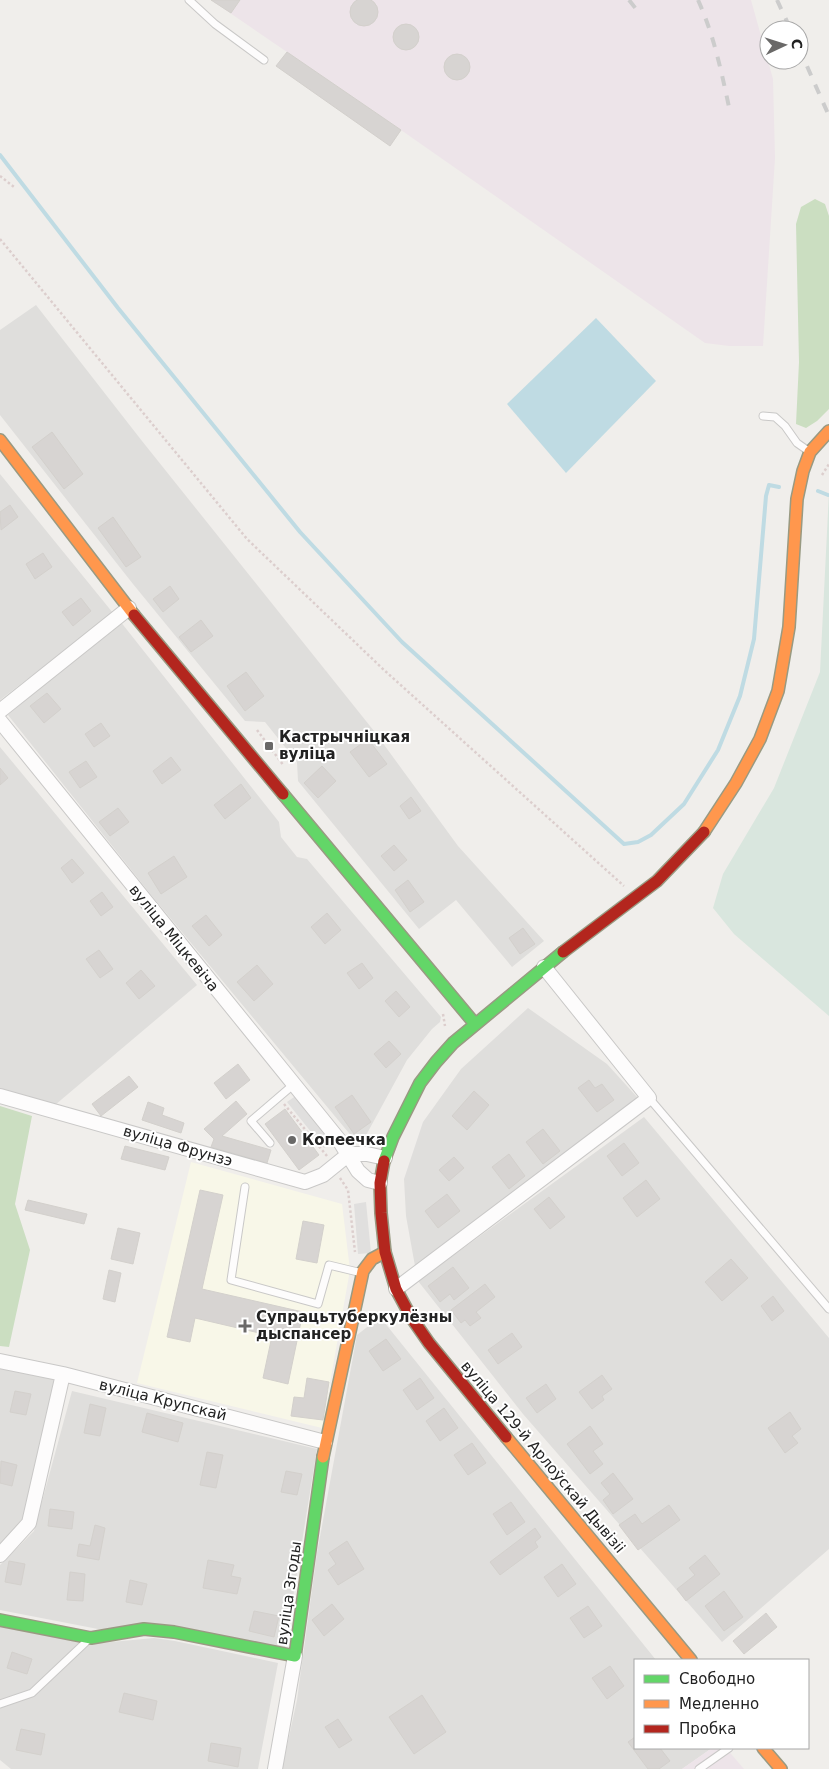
<svg xmlns="http://www.w3.org/2000/svg" width="829" height="1769" viewBox="0 0 829 1769" font-family="'DejaVu Sans',sans-serif">
<style>
.residential{fill:#dfdedc}
.industrial{fill:#ede4e9}
.education{fill:#f8f7e8}
.forest{fill:#cbdec1}
.wetland{fill:#d9e6de}
.parking{fill:#e0dfde}
.water{fill:#bfdbe3}
.lines{fill:none;stroke-linecap:round;stroke-linejoin:round}
.stream{stroke:#bfdbe3;stroke-width:4}
.building{fill:#d7d4d2;stroke:#d3d0cc}
.lane-casing{stroke:#c9c8c7;stroke-width:9}
.street-casing{stroke:#c9c8c7;stroke-width:16}
.fast-casing{stroke:#999a82;stroke-width:14}
.slow-casing{stroke:#999a82;stroke-width:14}
.jam-casing{stroke:#999a82;stroke-width:14}
.path{stroke:#dccecd;stroke-width:2.5;stroke-dasharray:2.5 2.5;stroke-linecap:butt}
.lane{stroke:#fdfcfc;stroke-width:7}
.street{stroke:#fdfcfc;stroke-width:14}
.fast{stroke:#63d668;stroke-width:11}
.slow{stroke:#ff974d;stroke-width:11}
.jam{stroke:#b3261e;stroke-width:11}
.rail{stroke:#ccc;stroke-width:4;stroke-dasharray:10 10;stroke-linecap:butt}
.poi-dot{fill:#6a6968;stroke:#fff;stroke-width:2}
.labels{text-anchor:middle;stroke-width:4;stroke-linejoin:round;paint-order:stroke}
.poi-label{font-size:15px;font-weight:bold;fill:#222;stroke:#fff;text-anchor:start}
.street-label{font-size:15px;fill:#222;stroke:#fff}
</style>
<rect width="100%" height="100%" fill="#f0eeeb"/>
<!-- residential -->
<path class="residential" d="M 36,305 L 142,441 L 374,731 L 458,846 L 544,941 L 512,967 L 456,900 L 419,929 L 298,781 L 297,762 L 265,722 L 245,721 L 133,584 L 0,415 L 0,330 Z
M 0,474 L 113,613 L 0,700 Z
M 120,621 L 279,822 L 281,837 L 297,857 L 307,859 L 441,1017 L 440,1022 L 432,1029 L 407,1060 L 364,1139 L 358,1144 L 152,896 L 8,715 Z
M 0,747 L 197,985 L 55,1105 L 0,1088 Z
M 528,1008 L 607,1064 L 637,1097 L 634,1104 L 415,1266 L 406,1216 L 404,1179 L 423,1122 L 461,1069 Z
M 644,1117 L 829,1338 L 829,1549 L 722,1642 L 523,1414 L 418,1281 Z
M 380,1317 L 656,1660 L 635,1660 L 635,1748 L 712,1748 L 682,1769 L 282,1769 L 297,1700 L 317,1553 L 357,1335 Z
M 0,1367 L 55,1378 L 24,1520 L 0,1547 Z
M 72,1391 L 317,1449 L 285,1647 L 98,1629 L 0,1610 L 0,1565 L 34,1531 Z
M 0,1627 L 101,1643 L 154,1638 L 175,1641 L 278,1663 L 258,1769 L 11,1769 L 0,1760 Z"/>
<!-- industrial -->
<path class="industrial" d="M 211,0 L 751,0 L 773,79 L 775,158 L 763,346 L 729,346 L 705,343 L 401,130 L 390,146 L 276,66 L 287,52 Z
M 712,1748 L 726,1748 L 744,1769 L 682,1769 Z"/>
<!-- education -->
<path class="education" d="M 191,1162 L 342,1204 L 350,1270 L 322,1428 L 137,1383 Z"/>
<!-- forest -->
<path class="forest" d="M 815,199 L 825,204 L 829,216 L 829,409 L 817,421 L 806,428 L 796,424 L 799,362 L 796,224 L 801,207 Z
M 0,1106 L 32,1116 L 15,1204 L 30,1250 L 9,1347 L 0,1346 Z"/>
<!-- wetland -->
<path class="wetland" d="M 829,492 L 829,1016 L 734,934 L 713,908 L 723,874 L 774,788 L 820,672 Z"/>
<!-- parking -->
<path class="parking" d="M 297,1095 L 333,1141 L 324,1148 L 287,1102 Z
M 366,1202 L 371,1253 L 358,1254 L 354,1204 Z"/>
<!-- water -->
<path class="water" d="M 596,318 L 656,381 L 566,473 L 507,404 Z"/>
<g class="lines">
<!-- stream -->
<path class="stream" d="M 0,155 L 118,308 L 300,532 L 402,642 L 624,844 L 638,842 L 651,835 L 684,804 L 718,750 L 740,696 L 754,639 L 766,496 L 769,485 L 779,487
M 818,491 L 828,495"/>
</g>
<!-- building -->
<path class="building" d="M350 12a14 14 0 1 1 28 0a14 14 0 1 1-28 0Z
M 211,0 L 240,0 L 231,13 Z
M393 37a13 13 0 1 1 26 0a13 13 0 1 1-26 0Z
M 287,52 L 401,130 L 390,146 L 276,66 Z
M444 67a13 13 0 1 1 26 0a13 13 0 1 1-26 0Z
M 52,432 L 83,474 L 64,489 L 32,447 Z
M 10,505 L 18,517 L 1,530 L 0,512 Z
M 113,517 L 141,557 L 126,567 L 98,528 Z
M 43,553 L 52,567 L 35,579 L 26,564 Z
M 170,586 L 179,599 L 163,612 L 153,599 Z
M 81,598 L 91,611 L 73,626 L 62,612 Z
M 201,620 L 213,636 L 191,652 L 179,637 Z
M 246,672 L 264,696 L 245,711 L 227,686 Z
M 47,693 L 61,709 L 44,723 L 30,706 Z
M 101,723 L 110,736 L 94,747 L 85,734 Z
M 368,739 L 387,764 L 369,777 L 350,752 Z
M 171,757 L 181,770 L 162,784 L 153,771 Z
M 86,761 L 97,777 L 80,788 L 69,772 Z
M 322,766 L 336,781 L 318,798 L 304,783 Z
M 0,768 L 8,778 L 0,785 Z
M 241,784 L 251,798 L 225,819 L 214,805 Z
M 411,797 L 421,811 L 409,819 L 400,806 Z
M 118,808 L 129,822 L 110,836 L 99,822 Z
M 394,845 L 407,860 L 394,871 L 381,856 Z
M 174,856 L 187,877 L 161,894 L 148,873 Z
M 72,859 L 84,873 L 72,883 L 61,868 Z
M 408,880 L 424,902 L 410,912 L 395,890 Z
M 102,892 L 113,907 L 101,916 L 90,901 Z
M 327,913 L 341,930 L 325,944 L 311,927 Z
M 206,915 L 222,935 L 209,946 L 192,926 Z
M 523,928 L 535,944 L 520,954 L 509,938 Z
M 99,950 L 113,969 L 100,978 L 86,959 Z
M 362,963 L 373,978 L 359,989 L 347,973 Z
M 257,965 L 273,984 L 254,1001 L 237,982 Z
M 141,970 L 155,986 L 139,999 L 126,983 Z
M 396,991 L 410,1007 L 399,1017 L 385,1001 Z
M 389,1041 L 401,1054 L 386,1068 L 374,1054 Z
M 238,1064 L 250,1080 L 226,1099 L 214,1083 Z
M 129,1076 L 138,1087 L 101,1116 L 92,1104 Z
M 589,1080 L 595,1088 L 602,1084 L 614,1100 L 597,1112 L 578,1088 Z
M 474,1091 L 489,1105 L 467,1130 L 452,1116 Z
M 352,1095 L 371,1122 L 354,1134 L 335,1107 Z
M 236,1101 L 247,1114 L 222,1136 L 271,1150 L 267,1163 L 211,1147 L 214,1139 L 204,1129 Z
M 148,1102 L 164,1108 L 162,1115 L 184,1123 L 181,1133 L 142,1120 Z
M 285,1109 L 319,1155 L 299,1170 L 265,1124 Z
M 543,1129 L 560,1151 L 543,1164 L 526,1142 Z
M 624,1143 L 639,1163 L 622,1176 L 607,1156 Z
M 125,1146 L 169,1157 L 165,1170 L 121,1159 Z
M 509,1154 L 525,1176 L 509,1189 L 492,1167 Z
M 454,1157 L 464,1168 L 449,1181 L 439,1170 Z
M 646,1180 L 660,1199 L 637,1217 L 623,1198 Z
M 200,1190 L 223,1195 L 202,1289 L 303,1312 L 288,1384 L 263,1378 L 272,1336 L 195,1318 L 190,1342 L 167,1337 Z
M 447,1194 L 460,1211 L 438,1228 L 425,1211 Z
M 549,1197 L 565,1217 L 550,1229 L 534,1209 Z
M 28,1200 L 87,1214 L 84,1224 L 25,1210 Z
M 303,1221 L 324,1225 L 317,1263 L 296,1259 Z
M 118,1228 L 140,1233 L 133,1264 L 111,1259 Z
M 731,1259 L 748,1278 L 722,1301 L 705,1282 Z
M 453,1267 L 469,1288 L 454,1300 L 450,1294 L 440,1302 L 428,1286 Z
M 109,1270 L 121,1273 L 115,1302 L 103,1299 Z
M 485,1284 L 495,1297 L 476,1312 L 481,1318 L 470,1326 L 465,1320 L 461,1323 L 451,1310 Z
M 773,1296 L 784,1311 L 772,1321 L 761,1306 Z
M 512,1333 L 522,1347 L 498,1364 L 488,1350 Z
M 386,1339 L 401,1359 L 383,1371 L 369,1351 Z
M 602,1375 L 612,1389 L 602,1396 L 604,1400 L 592,1409 L 579,1392 Z
M 307,1378 L 329,1382 L 323,1420 L 291,1416 L 294,1397 L 304,1398 Z
M 420,1378 L 434,1398 L 417,1410 L 403,1390 Z
M 546,1384 L 556,1399 L 537,1413 L 526,1398 Z
M 15,1391 L 31,1394 L 26,1415 L 10,1412 Z
M 90,1404 L 106,1408 L 100,1436 L 84,1433 Z
M 444,1408 L 458,1428 L 440,1441 L 426,1421 Z
M 790,1412 L 801,1429 L 792,1436 L 798,1443 L 785,1453 L 768,1428 Z
M 147,1413 L 183,1423 L 178,1442 L 142,1432 Z
M 590,1426 L 603,1444 L 593,1451 L 603,1464 L 590,1474 L 567,1444 Z
M 472,1443 L 486,1463 L 468,1475 L 454,1455 Z
M 207,1452 L 223,1455 L 216,1488 L 200,1485 Z
M 1,1461 L 17,1465 L 12,1486 L 0,1483 Z
M 286,1471 L 302,1474 L 297,1495 L 281,1492 Z
M 613,1473 L 633,1499 L 613,1514 L 603,1500 L 610,1494 L 601,1483 Z
M 511,1502 L 525,1522 L 507,1535 L 493,1514 Z
M 669,1505 L 680,1520 L 638,1550 L 619,1525 L 635,1514 L 642,1524 Z
M 50,1509 L 74,1512 L 72,1529 L 48,1526 Z
M 95,1525 L 105,1528 L 99,1560 L 77,1556 L 79,1544 L 90,1546 Z
M 535,1528 L 541,1537 L 535,1542 L 538,1547 L 500,1575 L 490,1562 Z
M 347,1541 L 364,1569 L 338,1585 L 328,1570 L 336,1564 L 329,1553 Z
M 705,1555 L 720,1574 L 686,1601 L 677,1589 L 695,1575 L 689,1568 Z
M 208,1560 L 234,1565 L 231,1576 L 241,1578 L 237,1594 L 203,1588 Z
M 9,1561 L 25,1564 L 21,1585 L 5,1582 Z
M 562,1564 L 576,1584 L 558,1597 L 544,1577 Z
M 70,1572 L 85,1574 L 83,1601 L 67,1600 Z
M 130,1580 L 147,1584 L 142,1605 L 126,1602 Z
M 724,1591 L 743,1617 L 724,1631 L 705,1606 Z
M 332,1604 L 344,1619 L 324,1636 L 312,1620 Z
M 588,1606 L 602,1626 L 584,1638 L 570,1618 Z
M 254,1611 L 279,1616 L 274,1637 L 249,1631 Z
M 766,1613 L 777,1627 L 744,1654 L 733,1641 Z
M 12,1652 L 32,1659 L 27,1674 L 7,1668 Z
M 610,1666 L 624,1686 L 607,1699 L 592,1678 Z
M 124,1693 L 157,1701 L 153,1720 L 119,1712 Z
M 422,1695 L 446,1732 L 414,1754 L 389,1717 Z
M 338,1719 L 352,1740 L 339,1748 L 325,1727 Z
M 21,1729 L 45,1734 L 41,1755 L 16,1750 Z
M 635,1737 L 635,1748 L 660,1748 L 670,1761 L 659,1769 L 648,1769 L 628,1742 Z
M 211,1743 L 241,1748 L 238,1767 L 208,1761 Z"/>
<g class="lines">
<defs>
<path id="lane" d="M 189,0 L 215,24 L 264,60
M 763,416 L 775,417 L 785,426 L 797,443 L 807,450
M 649,1098 L 829,1309
M 270,1143 L 251,1121 L 293,1085
M 245,1187 L 231,1280 L 318,1304 L 329,1265 L 362,1273
M 0,1704 L 32,1693 L 87,1641
M 699,1769 L 729,1748"/>
<path id="street" d="M 0,711 L 129,608
M 0,721 L 339,1140 L 358,1171 L 368,1180 L 380,1183
M 0,1096 L 305,1182 L 323,1175 L 349,1154
M 349,1154 L 367,1154 L 385,1158
M 396,1289 L 649,1098 L 544,967
M 0,1361 L 63,1374 L 325,1442
M 0,1555 L 29,1523 L 63,1374
M 275,1769 L 295,1656"/>
<path id="fast" d="M 283,794 L 475,1024
M 384,1161 L 393,1137 L 420,1083 L 436,1062 L 453,1043 L 563,952
M 0,1620 L 91,1638 L 144,1629 L 174,1632 L 295,1656 L 323,1457"/>
<path id="slow" d="M 0,440 L 134,615
M 704,832 L 736,783 L 760,739 L 778,691 L 789,627 L 797,499 L 803,471 L 810,452 L 829,431
M 506,1437 L 691,1660
M 323,1457 L 363,1271 L 372,1259 L 385,1252
M 763,1748 L 781,1769"/>
<path id="jam" d="M 134,615 L 283,794
M 563,952 L 657,881 L 704,832
M 384,1161 L 380,1183 L 381,1213 L 385,1252 L 396,1289 L 411,1317 L 429,1343 L 506,1437"/>
</defs>
<!-- lane casing -->
<use href="#lane" class="lane-casing"/>
<!-- street casing -->
<use href="#street" class="street-casing"/>
<!-- fast casing -->
<use href="#fast" class="fast-casing"/>
<!-- slow casing -->
<use href="#slow" class="slow-casing"/>
<!-- jam casing -->
<use href="#jam" class="jam-casing"/>
<!-- path -->
<path class="path" d="M 0,176 L 14,187
M 0,239 L 247,539 L 384,670 L 624,886
M 822,475 L 829,464
M 257,730 L 284,766
M 443,1014 L 445,1026
M 284,1104 L 327,1156
M 340,1178 L 348,1190 L 355,1252"/>
<!-- lane -->
<use href="#lane" class="lane"/>
<!-- street -->
<use href="#street" class="street"/>
<!-- fast -->
<use href="#fast" class="fast"/>
<!-- slow -->
<use href="#slow" class="slow"/>
<!-- jam -->
<use href="#jam" class="jam"/>
<!-- rail -->
<path class="rail" d="M 629,0 L 640,14
M 698,0 C 714,35 722,74 730,112
M 777,0 L 791,30
M 799,48 L 829,116"/>
</g>
<!-- markers -->
<g class="poi-dot">
<rect x="264" y="741" width="10" height="10" rx="2.5"/>
<circle cx="292" cy="1140" r="5"/>
<path d="M242.5 1318.5h5v5h5v5h-5v5h-5v-5h-5v-5h5z"/>
</g>
<g class="labels">
<!-- poi labels -->
<g class="poi-label">
<text x="279" y="742">Кастрычніцкая<tspan x="279" dy="17">вуліца</tspan></text>
<text x="302" y="1145">Копеечка</text>
<text x="256" y="1322">Супрацьтуберкулёзны<tspan x="256" dy="17">дыспансер</tspan></text>
</g>
<!-- street labels -->
<g class="street-label">
<text transform="translate(174 938) rotate(51)" y="5">вуліца Міцкевіча</text>
<text transform="translate(178 1146) rotate(16)" y="5">вуліца Фрунзэ</text>
<text transform="translate(163 1400) rotate(14)" y="5">вуліца Крупскай</text>
<text transform="translate(543 1457) rotate(50)" y="5">вуліца 129-й Арлоўскай Дывізіі</text>
<text transform="translate(289 1593) rotate(-82)" y="5">вуліца Згоды</text>
</g>
</g>
<!-- legend -->
<rect x="634" y="1659" width="175" height="90" fill="#ffffff" stroke="#a7a7a7"/>
<rect x="644" y="1675" width="25" height="8" fill="#63d668" stroke="#a7a7a7"/>
<text x="679" y="1684" font-size="15" fill="#222222">Свободно</text>
<rect x="644" y="1700" width="25" height="8" fill="#ff974d" stroke="#a7a7a7"/>
<text x="679" y="1709" font-size="15" fill="#222222">Медленно</text>
<rect x="644" y="1725" width="25" height="8" fill="#b3261e" stroke="#a7a7a7"/>
<text x="679" y="1734" font-size="15" fill="#222222">Пробка</text>
<!-- north arrow -->
<g transform="translate(784 45) rotate(86)"><circle r="24" fill="#ffffff" stroke="#a7a7a7"/>
<path d="M0-4L9 19L0 12L-9 19Z" fill="#6a6968"/>
<text y="-8" font-size="14" font-weight="bold" text-anchor="middle" fill="#222222">С</text>
</g>
</svg>
